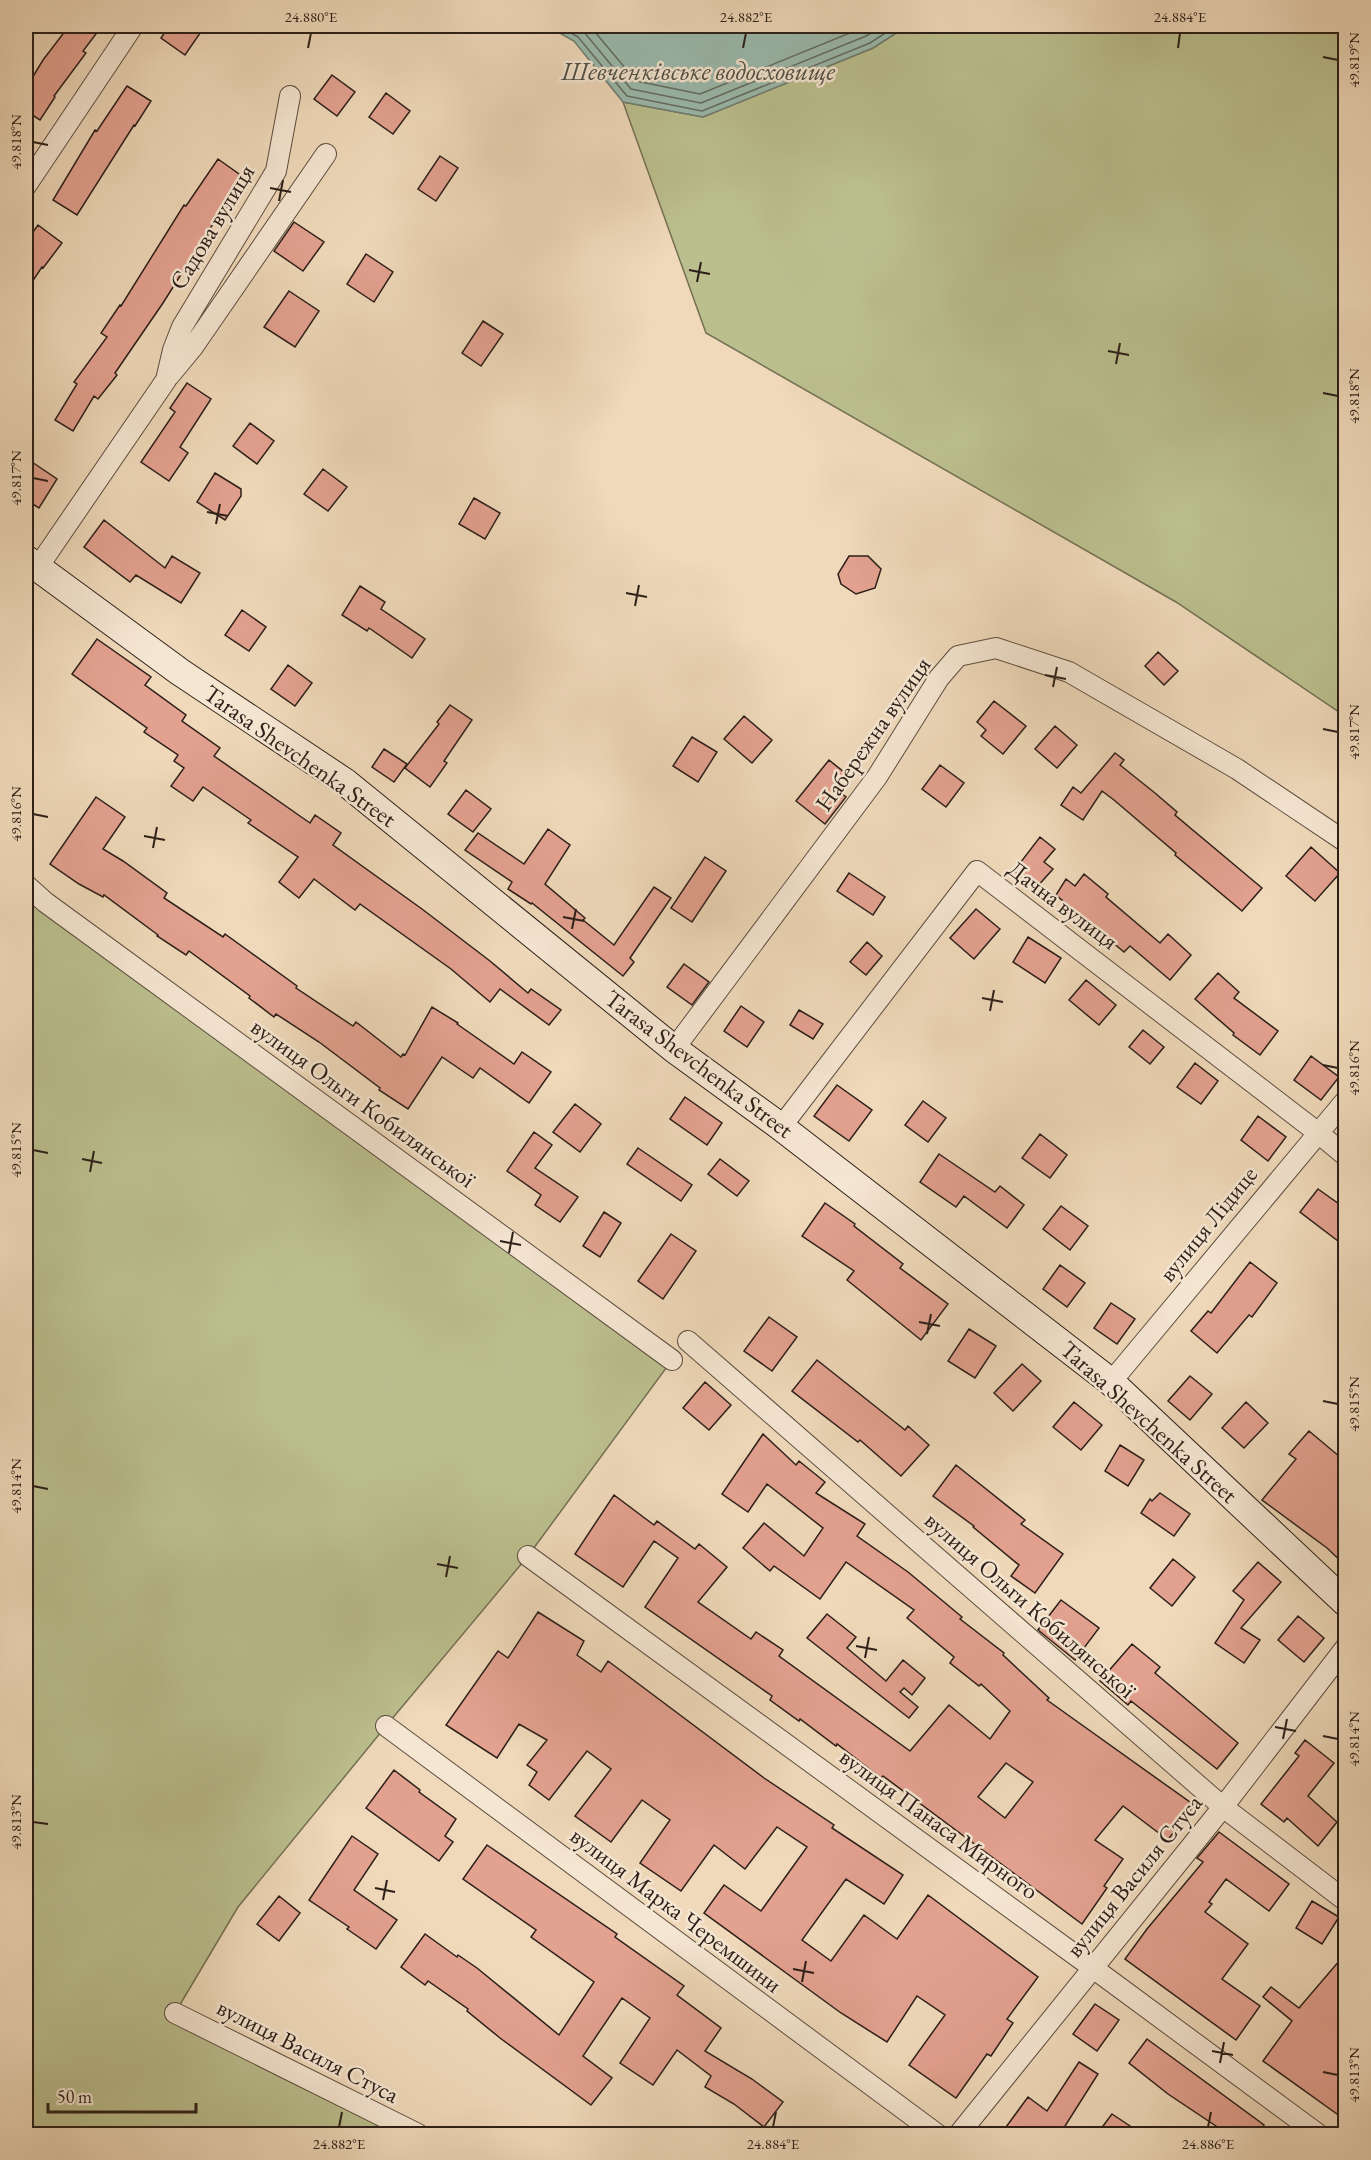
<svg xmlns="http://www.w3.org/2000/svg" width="1371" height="2160" viewBox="0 0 1371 2160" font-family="'EB Garamond',serif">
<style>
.green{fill:#bbbf8e;stroke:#746f53;stroke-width:1.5}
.water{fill:#9abaad;stroke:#6e7c71;stroke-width:1.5}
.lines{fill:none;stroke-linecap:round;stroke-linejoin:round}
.shore{stroke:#636c62;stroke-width:1.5}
.building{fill:#e3a190;stroke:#2c1f18;stroke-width:1.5;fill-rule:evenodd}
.street-casing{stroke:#5d4e40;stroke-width:22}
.secondary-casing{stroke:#2c1f18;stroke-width:29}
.street{stroke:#f5e6d2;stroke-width:20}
.secondary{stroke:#f5e6d2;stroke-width:27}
.ticks{fill:none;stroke:#2c1f18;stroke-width:2}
.labels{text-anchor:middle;stroke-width:5;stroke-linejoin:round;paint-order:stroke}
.street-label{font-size:24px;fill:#2c1f18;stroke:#f5e6d2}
.water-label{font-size:26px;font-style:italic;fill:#4d4e45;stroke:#f5e6d2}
.neatline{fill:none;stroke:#2c1f18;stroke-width:2}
.ticks-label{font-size:15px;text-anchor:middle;fill:#2c1f18}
</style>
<rect width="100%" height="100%" fill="#efd9ba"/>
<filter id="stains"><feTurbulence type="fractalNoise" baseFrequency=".00333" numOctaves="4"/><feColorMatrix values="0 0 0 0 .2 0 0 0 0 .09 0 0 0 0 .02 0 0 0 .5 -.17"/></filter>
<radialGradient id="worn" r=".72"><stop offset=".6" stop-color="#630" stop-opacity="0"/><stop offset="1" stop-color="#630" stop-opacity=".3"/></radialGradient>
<!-- green -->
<path class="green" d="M 907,26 L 1345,26 L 1345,716 L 1176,602 L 706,333 L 623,102 L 703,117 L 873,48 Z
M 26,885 L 672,1360 L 528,1556 L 386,1726 L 238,1907 L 175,2013 L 418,2134 L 26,2134 Z"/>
<!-- water -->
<path class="water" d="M 547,26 L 907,26 L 873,48 L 703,117 L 623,102 L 574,41 Z"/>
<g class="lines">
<!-- shore -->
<path class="shore" d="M 559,26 L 578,37 L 627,96 L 702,111 L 870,43 L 896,26
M 574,26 L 584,32 L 631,89 L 701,103 L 866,36 L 883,26
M 590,26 L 636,81 L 700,94 L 867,26"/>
</g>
<!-- building -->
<path class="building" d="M 69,26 L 102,26 L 83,51 L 86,53 L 54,96 L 55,97 L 40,120 L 26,111 L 26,88 L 43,60 Z
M 169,26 L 205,26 L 185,55 L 161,38 Z
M 332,75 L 355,92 L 337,116 L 314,99 Z
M 127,86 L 151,101 L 135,126 L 134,125 L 77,215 L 53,200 L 95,130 L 97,131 Z
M 386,93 L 410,111 L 393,134 L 369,117 Z
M 440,156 L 458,168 L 436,201 L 418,189 Z
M 218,159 L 246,179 L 227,207 L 225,205 L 163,303 L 115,373 L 117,375 L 98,399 L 94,396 L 73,431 L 55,420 L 77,384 L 74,382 L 107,337 L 101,333 L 120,305 L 121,306 L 184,205 L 186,206 Z
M 294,222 L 324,242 L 303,271 L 274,251 Z
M 38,225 L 62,243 L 43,268 L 42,267 L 26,291 L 26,242 Z
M 366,254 L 393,272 L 374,302 L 347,284 Z
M 289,291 L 319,311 L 295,347 L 264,327 Z
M 483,321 L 503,334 L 481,366 L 462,353 Z
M 187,383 L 211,399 L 180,447 L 188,453 L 169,481 L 141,462 L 175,412 L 170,408 Z
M 250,423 L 274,441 L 257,464 L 233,446 Z
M 26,458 L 57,479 L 39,508 L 26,500 Z
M 323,469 L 347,487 L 328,511 L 304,494 Z
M 215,473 L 241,489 L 241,496 L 225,520 L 197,502 Z
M 474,498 L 500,513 L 485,539 L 459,524 Z
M 104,520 L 165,568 L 172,556 L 200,573 L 181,603 L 136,575 L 130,582 L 84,547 Z
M 849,556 L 868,556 L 881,569 L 875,588 L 856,594 L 841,584 L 838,574 Z
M 360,586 L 385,602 L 381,609 L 425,639 L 412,658 L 369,628 L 367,631 L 342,615 Z
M 242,610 L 266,627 L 249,651 L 225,635 Z
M 97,639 L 151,677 L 145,685 L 186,715 L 182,721 L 220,748 L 214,756 L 310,823 L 315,815 L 341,833 L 333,845 L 422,909 L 490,961 L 528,993 L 531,989 L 561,1010 L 549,1025 L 500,989 L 490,1002 L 451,969 L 360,904 L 355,910 L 314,879 L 299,898 L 279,882 L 298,857 L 248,823 L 251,820 L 203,787 L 193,801 L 171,786 L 184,768 L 174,761 L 178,755 L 144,732 L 147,728 L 72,674 Z
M 1158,652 L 1178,671 L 1164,685 L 1145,666 Z
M 288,665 L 312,683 L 295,706 L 271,689 Z
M 994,701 L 1026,726 L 1003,754 L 981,736 L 986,730 L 977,722 Z
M 450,705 L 472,720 L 444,761 L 447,763 L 430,787 L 405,768 L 439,724 L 437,722 Z
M 744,716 L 772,740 L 752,763 L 724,739 Z
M 1055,726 L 1077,745 L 1057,768 L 1035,749 Z
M 692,737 L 717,752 L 698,782 L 673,766 Z
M 384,749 L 407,764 L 394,782 L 372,767 Z
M 1115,753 L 1124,760 L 1120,765 L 1155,793 L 1177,812 L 1175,815 L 1262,888 L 1242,911 L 1175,855 L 1176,853 L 1114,800 L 1102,791 L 1083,820 L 1061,805 L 1073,787 L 1081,793 Z
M 829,760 L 845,773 L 834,788 L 846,797 L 825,824 L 796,801 Z
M 940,765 L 964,783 L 946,807 L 922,789 Z
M 466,790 L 491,809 L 473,832 L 448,814 Z
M 96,797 L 125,817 L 103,849 L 123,861 L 167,893 L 164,898 L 223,937 L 225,934 L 297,986 L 296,988 L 353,1026 L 356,1022 L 401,1057 L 403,1054 L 405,1055 L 432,1007 L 458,1023 L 457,1024 L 514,1064 L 522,1052 L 551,1072 L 529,1103 L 480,1068 L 473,1078 L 442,1057 L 408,1109 L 379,1090 L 380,1088 L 319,1042 L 276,1014 L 274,1017 L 249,998 L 250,996 L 189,951 L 186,955 L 157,936 L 158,935 L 104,895 L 103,897 L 79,884 L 50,864 Z
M 548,829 L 570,845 L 545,884 L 585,918 L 583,920 L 614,945 L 654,887 L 671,898 L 630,958 L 634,962 L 623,976 L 532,903 L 531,904 L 508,889 L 512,882 L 465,850 L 478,833 L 524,864 Z
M 1040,837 L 1055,849 L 1044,862 L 1053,869 L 1036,888 L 1014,871 Z
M 1311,847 L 1340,873 L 1315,901 L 1286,876 Z
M 705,857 L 726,871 L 692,922 L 671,908 Z
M 849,873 L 885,897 L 873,915 L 837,891 Z
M 1084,874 L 1108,894 L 1106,897 L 1160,943 L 1168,934 L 1191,955 L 1170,980 L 1130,946 L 1124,952 L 1056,895 L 1066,879 L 1075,886 Z
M 976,909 L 1000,929 L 974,959 L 950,938 Z
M 1028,937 L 1061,958 L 1045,983 L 1013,962 Z
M 867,942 L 882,956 L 866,975 L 850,962 Z
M 684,964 L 709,982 L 692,1005 L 667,987 Z
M 1218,973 L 1239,992 L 1234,998 L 1278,1031 L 1260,1055 L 1233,1035 L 1234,1033 L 1195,999 Z
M 1086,980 L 1116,1005 L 1099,1025 L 1069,1000 Z
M 741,1006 L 764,1022 L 747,1047 L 724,1031 Z
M 799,1010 L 823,1024 L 813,1039 L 790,1025 Z
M 1143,1030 L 1164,1047 L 1150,1064 L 1129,1047 Z
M 1311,1056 L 1339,1077 L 1321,1100 L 1294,1080 Z
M 1195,1063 L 1218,1081 L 1201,1104 L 1177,1087 Z
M 837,1085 L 872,1110 L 849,1141 L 814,1116 Z
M 685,1097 L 722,1123 L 707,1145 L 670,1119 Z
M 923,1101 L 946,1118 L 928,1142 L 905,1125 Z
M 575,1104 L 601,1124 L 580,1152 L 553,1132 Z
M 1258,1116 L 1286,1137 L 1268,1161 L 1241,1140 Z
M 534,1132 L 552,1145 L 535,1168 L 578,1197 L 560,1222 L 535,1205 L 541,1195 L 507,1171 Z
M 1040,1134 L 1067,1155 L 1050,1178 L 1022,1158 Z
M 638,1148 L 692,1185 L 681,1201 L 627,1164 Z
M 939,1154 L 995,1192 L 1000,1186 L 1024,1205 L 1007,1228 L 964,1196 L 956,1207 L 920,1182 Z
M 720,1159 L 749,1181 L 737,1196 L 708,1174 Z
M 1318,1189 L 1346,1209 L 1346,1231 L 1338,1241 L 1300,1212 Z
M 825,1203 L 855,1224 L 854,1226 L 903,1264 L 900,1268 L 948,1304 L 921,1340 L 847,1280 L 854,1271 L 802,1236 Z
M 1061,1206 L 1088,1226 L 1070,1250 L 1043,1229 Z
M 604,1212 L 621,1223 L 600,1257 L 583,1246 Z
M 671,1234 L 696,1251 L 663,1299 L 638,1281 Z
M 1250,1262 L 1277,1283 L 1252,1317 L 1249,1315 L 1217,1353 L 1191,1331 L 1208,1311 L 1211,1313 Z
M 1060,1265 L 1085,1283 L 1067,1307 L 1043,1289 Z
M 1111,1303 L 1135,1319 L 1117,1344 L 1094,1328 Z
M 769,1317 L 797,1337 L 772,1371 L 744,1351 Z
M 969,1329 L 996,1346 L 975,1378 L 948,1361 Z
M 817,1360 L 905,1430 L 908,1426 L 929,1445 L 901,1476 L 860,1440 L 858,1442 L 792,1391 Z
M 1022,1364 L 1041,1381 L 1013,1411 L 994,1393 Z
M 1190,1376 L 1212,1394 L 1190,1420 L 1168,1401 Z
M 705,1382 L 731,1405 L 709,1430 L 683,1408 Z
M 1074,1402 L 1102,1425 L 1081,1450 L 1053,1427 Z
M 1246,1402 L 1268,1423 L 1244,1448 L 1222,1428 Z
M 1309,1431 L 1346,1462 L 1346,1566 L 1327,1548 L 1262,1500 L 1296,1459 L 1289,1454 Z
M 763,1434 L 796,1465 L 799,1461 L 825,1482 L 816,1493 L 865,1524 L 857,1536 L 908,1572 L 962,1617 L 960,1619 L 1004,1653 L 1003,1655 L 1049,1698 L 1047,1700 L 1194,1805 L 1168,1840 L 1123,1806 L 1095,1840 L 1123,1859 L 1104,1886 L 1107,1888 L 1082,1924 L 883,1776 L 881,1778 L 837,1744 L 836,1746 L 800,1719 L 799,1721 L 770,1700 L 772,1696 L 645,1607 L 678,1558 L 654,1541 L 623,1587 L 575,1554 L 614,1495 L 654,1525 L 657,1521 L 695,1549 L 699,1544 L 727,1567 L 698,1602 L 751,1639 L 756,1632 L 783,1650 L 779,1656 L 910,1751 L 949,1705 L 990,1739 L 1010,1711 L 981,1684 L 979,1686 L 950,1663 L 954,1657 L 907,1618 L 914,1610 L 846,1562 L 820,1599 L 774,1566 L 770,1571 L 743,1548 L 764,1523 L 804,1556 L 823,1528 L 767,1484 L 748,1512 L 722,1494 ZM 1006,1763 L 1033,1782 L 1005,1818 L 978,1797 Z
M 1120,1445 L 1144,1460 L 1128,1486 L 1105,1471 Z
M 956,1465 L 1025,1520 L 1021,1524 L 1063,1554 L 1035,1593 L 1011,1576 L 1019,1565 L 973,1527 L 974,1526 L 933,1496 Z
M 1160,1493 L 1190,1514 L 1174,1536 L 1141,1513 L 1150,1499 L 1152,1501 Z
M 1173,1559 L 1195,1577 L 1172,1606 L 1150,1588 Z
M 1258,1562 L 1281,1582 L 1241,1628 L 1260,1640 L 1244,1663 L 1215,1643 L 1244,1600 L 1233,1591 Z
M 1061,1600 L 1099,1628 L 1075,1660 L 1038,1630 Z
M 538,1612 L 584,1641 L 577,1655 L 601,1672 L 608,1661 L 764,1778 L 834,1825 L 832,1828 L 903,1875 L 884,1904 L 846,1879 L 802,1940 L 831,1961 L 864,1915 L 897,1939 L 928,1895 L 1038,1977 L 1007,2019 L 1013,2023 L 991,2056 L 987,2054 L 956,2098 L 909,2065 L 945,2015 L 917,1996 L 887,2042 L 841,2013 L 704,1913 L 724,1885 L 761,1911 L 807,1847 L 777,1827 L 745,1869 L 714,1845 L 681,1891 L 640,1863 L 670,1820 L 642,1800 L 611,1842 L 575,1816 L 611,1769 L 587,1751 L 549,1800 L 529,1785 L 537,1772 L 527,1765 L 547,1740 L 519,1724 L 497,1758 L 446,1725 L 498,1651 L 508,1658 Z
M 827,1614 L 856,1637 L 847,1648 L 886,1681 L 903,1660 L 925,1678 L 912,1695 L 904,1688 L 900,1692 L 918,1707 L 909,1718 L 807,1638 Z
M 1298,1616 L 1324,1638 L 1304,1662 L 1278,1640 Z
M 1132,1644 L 1160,1667 L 1155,1673 L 1238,1743 L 1217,1769 L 1131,1701 L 1128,1705 L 1100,1681 Z
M 1305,1740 L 1334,1763 L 1308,1796 L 1337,1822 L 1318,1846 L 1287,1818 L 1284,1822 L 1261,1804 L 1299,1756 L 1295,1753 Z
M 394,1770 L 420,1790 L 419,1792 L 456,1819 L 445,1836 L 453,1842 L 439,1861 L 366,1808 Z
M 1219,1832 L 1289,1884 L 1269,1911 L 1226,1879 L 1209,1902 L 1212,1904 L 1205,1912 L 1248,1944 L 1222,1979 L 1260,2006 L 1236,2040 L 1125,1959 L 1147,1929 L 1203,1862 L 1197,1858 Z
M 352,1836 L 378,1854 L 354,1890 L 397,1920 L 376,1949 L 347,1929 L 349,1927 L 309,1900 Z
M 487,1845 L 617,1934 L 615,1937 L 684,1986 L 677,1995 L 721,2028 L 705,2051 L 752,2079 L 783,2102 L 764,2127 L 734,2104 L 705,2087 L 711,2076 L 677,2050 L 653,2085 L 620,2063 L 650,2018 L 622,1998 L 583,2056 L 612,2078 L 591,2105 L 500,2038 L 467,2011 L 468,2009 L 428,1981 L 425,1985 L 401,1967 L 425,1934 L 457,1957 L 458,1955 L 477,1968 L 559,2035 L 594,1982 L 531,1937 L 536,1930 L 463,1879 Z
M 279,1896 L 300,1913 L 279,1941 L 257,1924 Z
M 1312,1901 L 1339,1917 L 1322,1944 L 1296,1928 Z
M 1346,1953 L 1346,2102 L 1337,2114 L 1263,2061 L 1292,2021 L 1263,1997 L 1271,1987 L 1299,2008 Z
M 1095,2004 L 1119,2020 L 1097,2051 L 1073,2034 Z
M 1147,2039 L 1264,2125 L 1257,2134 L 1228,2134 L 1168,2094 L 1129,2063 Z
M 1079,2062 L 1098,2074 L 1060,2134 L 1016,2134 L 1006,2127 L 1028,2097 L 1047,2111 Z
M 1112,2114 L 1142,2134 L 1097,2134 Z"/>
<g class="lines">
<defs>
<path id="street" d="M 26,186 L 133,26
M 169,376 L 193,347 L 326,154
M 38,567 L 166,380 L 173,350 L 182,327 L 276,171 L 290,96
M 26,885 L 45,902 L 672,1360
M 674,1049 L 877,777 L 939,678 L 958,656 L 996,648 L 1069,672 L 1237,769 L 1346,842
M 781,1127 L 977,871 L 1317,1132 L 1346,1156
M 688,1341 L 1223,1807 L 1346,1901
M 1111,1382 L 1346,1100
M 528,1556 L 1093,1968 L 1318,2134
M 386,1726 L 937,2134
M 175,2013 L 418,2134
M 959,2134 L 1223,1807 L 1346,1647"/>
<path id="secondary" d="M 26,559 L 180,672 L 345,782 L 674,1049 L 781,1127 L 1111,1382 L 1346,1603"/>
</defs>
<!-- street casing -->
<use href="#street" class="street-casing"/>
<!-- secondary casing -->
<use href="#secondary" class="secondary-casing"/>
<!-- street -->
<use href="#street" class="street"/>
<!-- secondary -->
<use href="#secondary" class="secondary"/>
</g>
<!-- ticks -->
<path class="ticks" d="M 308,48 L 311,33M 743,48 L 746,33M 1178,48 L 1180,33M 1323,57 L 1338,60M 33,142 L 48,145M 270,188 L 291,192M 279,201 L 283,180M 689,270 L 710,274M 697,282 L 701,262M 1108,351 L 1129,355M 1116,364 L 1120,343M 1323,393 L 1338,396M 33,478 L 48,481M 207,512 L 228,516M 216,524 L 220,504M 626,593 L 647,597M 635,606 L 639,585M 1045,675 L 1066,679M 1053,687 L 1057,667M 1323,729 L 1338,732M 33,814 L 48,817M 144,836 L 165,840M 153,848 L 157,827M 563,917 L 584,921M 572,929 L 576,909M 982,998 L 1003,1002M 990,1011 L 994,990M 1323,1065 L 1338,1068M 33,1150 L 48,1153M 82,1159 L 102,1163M 90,1172 L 94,1151M 500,1241 L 521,1245M 509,1253 L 513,1232M 919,1322 L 940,1326M 927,1334 L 931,1314M 1323,1401 L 1338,1404M 33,1486 L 48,1489M 437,1564 L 458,1568M 446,1577 L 450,1556M 856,1646 L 877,1650M 865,1658 L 869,1637M 1275,1727 L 1296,1731M 1323,1736 L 1338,1739M 1283,1739 L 1287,1719M 33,1822 L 48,1824M 375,1888 L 395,1892M 383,1900 L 387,1880M 793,1969 L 814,1973M 802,1982 L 806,1961M 1212,2051 L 1233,2055M 1220,2063 L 1224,2042M 1323,2072 L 1338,2075M 339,2127 L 342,2112M 773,2127 L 776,2112M 1208,2127 L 1211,2112"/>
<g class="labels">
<!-- street labels -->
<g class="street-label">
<text transform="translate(212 227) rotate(-59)" y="8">Садова вулиця</text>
<text transform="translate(873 734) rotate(-55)" y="8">Набережна вулиця</text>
<text transform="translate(300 756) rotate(35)" y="8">Tarasa Shevchenka Street</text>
<text transform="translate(1063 905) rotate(37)" y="8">Дачна вулиця</text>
<text transform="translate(699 1064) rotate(37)" y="8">Tarasa Shevchenka Street</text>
<text transform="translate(363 1103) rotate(36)" y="8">вулиця Ольги Кобилянської</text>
<text transform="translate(1208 1224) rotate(-51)" y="8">вулиця Лідице</text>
<text transform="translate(1149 1422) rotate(42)" y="8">Tarasa Shevchenka Street</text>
<text transform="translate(1030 1605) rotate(41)" y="8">вулиця Ольги Кобилянської</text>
<text transform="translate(939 1824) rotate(36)" y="8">вулиця Панаса Мирного</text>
<text transform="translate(1134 1876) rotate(-51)" y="8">вулиця Василя Стуса</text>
<text transform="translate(676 1910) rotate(37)" y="8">вулиця Марка Черемшини</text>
<text transform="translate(308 2051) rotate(27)" y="8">вулиця Василя Стуса</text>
</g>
<!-- water labels -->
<g class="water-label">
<text x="698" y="80">Шевченківське водосховище</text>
</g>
</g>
<!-- margin -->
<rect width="1371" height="2160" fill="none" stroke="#efd9ba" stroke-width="66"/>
<!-- scale -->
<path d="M48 2103v9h148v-9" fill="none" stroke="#2c1f18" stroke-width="3"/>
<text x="57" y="2103" font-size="18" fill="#2c1f18" stroke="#f5e6d2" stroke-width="4.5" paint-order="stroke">50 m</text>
<rect x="33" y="33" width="1305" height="2094" class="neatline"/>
<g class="ticks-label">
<text x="311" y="22">24.880°E</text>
<text x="746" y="22">24.882°E</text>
<text x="1180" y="22">24.884°E</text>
<text transform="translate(1354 60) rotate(-90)" y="5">49.819°N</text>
<text transform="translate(16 142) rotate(-90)" y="5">49.818°N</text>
<text transform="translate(1354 396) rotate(-90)" y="5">49.818°N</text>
<text transform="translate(16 478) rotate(-90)" y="5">49.817°N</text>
<text transform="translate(1354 732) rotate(-90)" y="5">49.817°N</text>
<text transform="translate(16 814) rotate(-90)" y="5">49.816°N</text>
<text transform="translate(1354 1068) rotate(-90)" y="5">49.816°N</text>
<text transform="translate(16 1150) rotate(-90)" y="5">49.815°N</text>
<text transform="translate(1354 1404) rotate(-90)" y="5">49.815°N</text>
<text transform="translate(16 1486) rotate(-90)" y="5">49.814°N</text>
<text transform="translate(1354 1739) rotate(-90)" y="5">49.814°N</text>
<text transform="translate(16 1822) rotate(-90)" y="5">49.813°N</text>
<text transform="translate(1354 2075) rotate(-90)" y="5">49.813°N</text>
<text x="339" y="2149">24.882°E</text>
<text x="773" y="2149">24.884°E</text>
<text x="1208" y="2149">24.886°E</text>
</g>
<rect width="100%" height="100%" filter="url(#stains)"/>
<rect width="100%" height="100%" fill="url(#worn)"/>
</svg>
